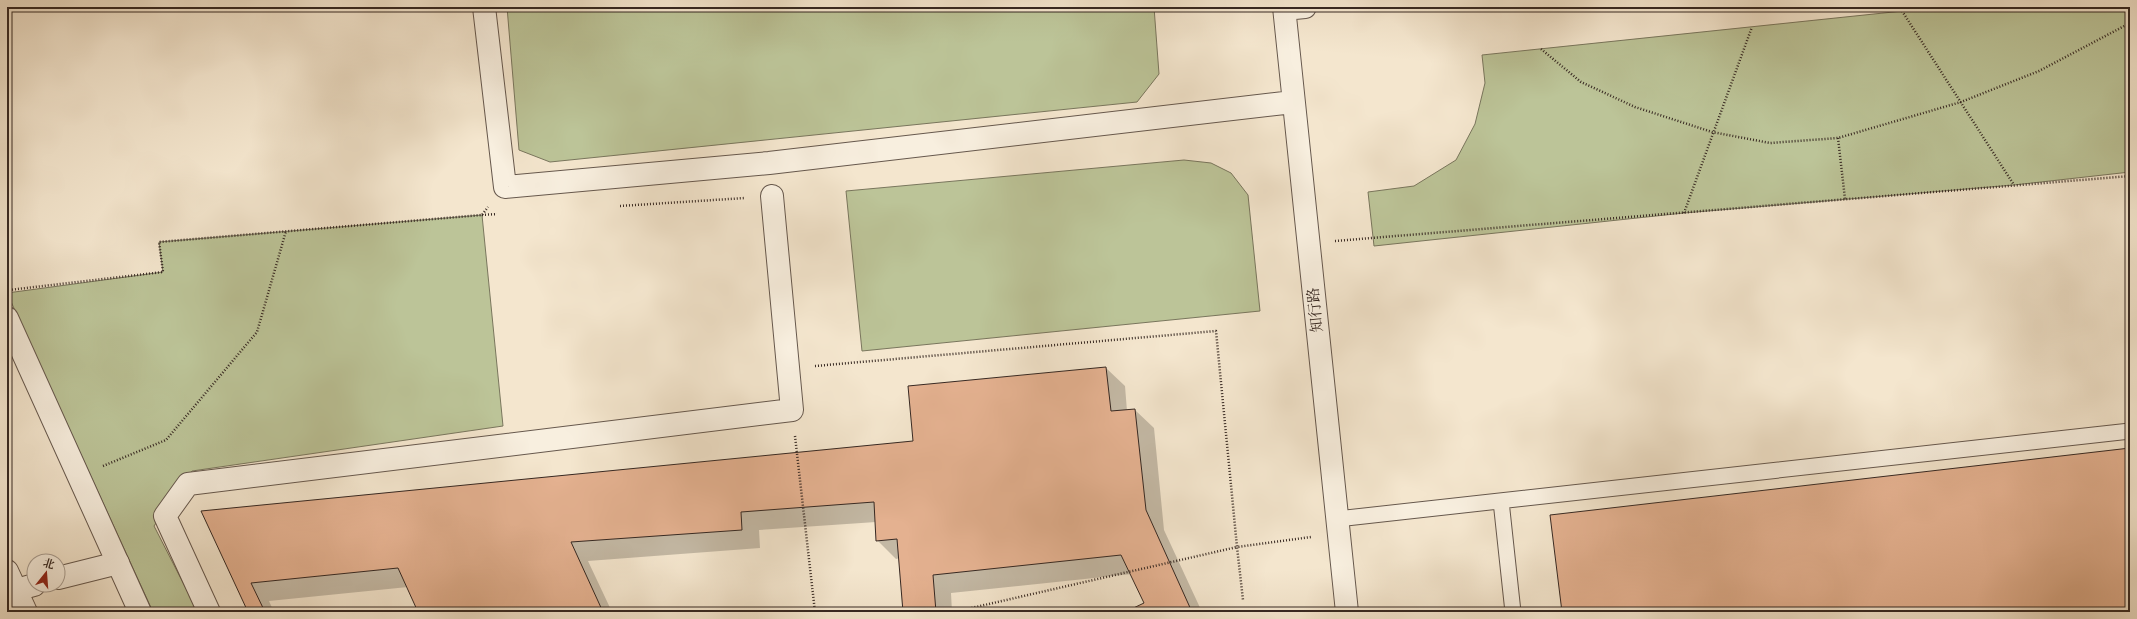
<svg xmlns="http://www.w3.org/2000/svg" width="2137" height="619" viewBox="0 0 2137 619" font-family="'IM FELL Great Primer','Noto Serif SC',serif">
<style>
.green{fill:#bcc498;stroke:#79765d}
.shadow{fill:#0003}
.building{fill:#e4b190;stroke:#362822}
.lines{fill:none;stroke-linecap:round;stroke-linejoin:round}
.service-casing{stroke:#66584d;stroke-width:17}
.pedestrian-casing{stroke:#66584d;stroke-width:24}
.minor-casing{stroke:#66584d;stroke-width:24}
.path{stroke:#362822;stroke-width:2.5;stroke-dasharray:1 2;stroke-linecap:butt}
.service{stroke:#f8efdf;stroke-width:15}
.pedestrian{stroke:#f8efdf;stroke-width:22}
.minor{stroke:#f8efdf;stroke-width:22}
.labels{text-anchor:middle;stroke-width:3.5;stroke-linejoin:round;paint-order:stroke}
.street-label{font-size:15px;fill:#362822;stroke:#f8efdf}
</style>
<rect width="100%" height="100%" fill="#f4e6ce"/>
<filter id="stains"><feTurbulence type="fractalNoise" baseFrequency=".005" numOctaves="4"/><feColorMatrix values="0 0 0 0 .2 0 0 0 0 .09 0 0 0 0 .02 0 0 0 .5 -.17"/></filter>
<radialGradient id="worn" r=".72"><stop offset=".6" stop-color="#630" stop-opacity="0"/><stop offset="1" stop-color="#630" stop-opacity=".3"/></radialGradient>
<!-- green -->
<path class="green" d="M 507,7 L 1154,7 L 1159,74 L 1137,102 L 550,162 L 519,150 Z
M 1941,7 L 2130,7 L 2130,172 L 2014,185 L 1684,213 L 1374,246 L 1368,192 L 1414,186 L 1456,160 L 1475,124 L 1485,83 L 1482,55 Z
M 1184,160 L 1211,163 L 1231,173 L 1248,195 L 1260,311 L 862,351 L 846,191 Z
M 482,215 L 503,426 L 192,471 L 154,526 L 198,612 L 153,612 L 7,293 L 163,272 L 159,242 Z"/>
<!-- shadow -->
<path class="shadow" d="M 1106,368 L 1125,386 L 1127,411 L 1135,410 L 1154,428 L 1164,530 L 1202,612 L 1128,612 L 1146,603 L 1132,574 L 951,593 L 952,612 L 904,612 L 900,558 L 896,559 L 877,540 L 876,522 L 759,530 L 760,548 L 588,561 L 612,612 L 419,612 L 408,587 L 269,601 L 274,612 L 249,612 L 203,512 L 914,442 L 909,387 Z"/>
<!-- building -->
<path class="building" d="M 1106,367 L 1111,411 L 1135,409 L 1146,510 L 1192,612 L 1125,612 L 1144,603 L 1121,555 L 933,575 L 936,612 L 903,612 L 897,539 L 876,541 L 874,502 L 741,512 L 742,530 L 571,542 L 603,612 L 418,612 L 398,568 L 251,583 L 265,612 L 248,612 L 201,511 L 913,441 L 908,386 Z
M 2130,448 L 2130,612 L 1562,612 L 1550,515 Z"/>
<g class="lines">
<defs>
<path id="service" d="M 1501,501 L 1513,612
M 1337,519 L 2130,431"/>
<path id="pedestrian" d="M 58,578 L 118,563
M 16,590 L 34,585"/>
<path id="minor" d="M 484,7 L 505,187 L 769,163 L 1293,102
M 1284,7 L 1347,612
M 1284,9 L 1305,7
M 7,318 L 140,612
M 7,571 L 26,612
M 209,612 L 165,516 L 188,484 L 792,410 L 772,196"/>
</defs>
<!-- service casing -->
<use href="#service" class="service-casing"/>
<!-- pedestrian casing -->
<use href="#pedestrian" class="pedestrian-casing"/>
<!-- minor casing -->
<use href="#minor" class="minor-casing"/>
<!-- path -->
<path class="path" d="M 1902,11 L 2014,185
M 1541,49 L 1581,82 L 1635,107 L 1712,132 L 1770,143 L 1838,138 L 1961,102 L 2039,71 L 2130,23
M 1838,138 L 1845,199
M 620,206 L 745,198
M 1684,213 L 1752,27
M 482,215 L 497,214
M 1335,241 L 2130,176
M 9,290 L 163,272 L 159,242 L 482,215 L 488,207
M 815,366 L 1216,331 L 1237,547 L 1311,537
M 795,436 L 815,612
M 103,466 L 166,440 L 257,332 L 286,231
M 954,612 L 1237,547 L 1243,600"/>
<!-- service -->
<use href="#service" class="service"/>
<!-- pedestrian -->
<use href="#pedestrian" class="pedestrian"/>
<!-- minor -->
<use href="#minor" class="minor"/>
</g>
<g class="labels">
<!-- street labels -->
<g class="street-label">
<text transform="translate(1315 310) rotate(-96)" y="5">知行路</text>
</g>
</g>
<!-- margin -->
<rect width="2137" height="619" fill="none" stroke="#f4e6ce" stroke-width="24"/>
<rect x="8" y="8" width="2121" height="603" fill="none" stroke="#362822" stroke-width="2"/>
<rect x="12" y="12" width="2113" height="595" fill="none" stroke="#362822"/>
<!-- north arrow -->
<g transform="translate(46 573) rotate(17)"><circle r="19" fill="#f8efdf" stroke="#aa9f93"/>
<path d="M0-3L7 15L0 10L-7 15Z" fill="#8f2418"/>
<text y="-6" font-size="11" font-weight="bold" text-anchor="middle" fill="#362822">北</text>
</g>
<rect width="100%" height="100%" filter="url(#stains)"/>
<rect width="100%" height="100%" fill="url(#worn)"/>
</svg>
